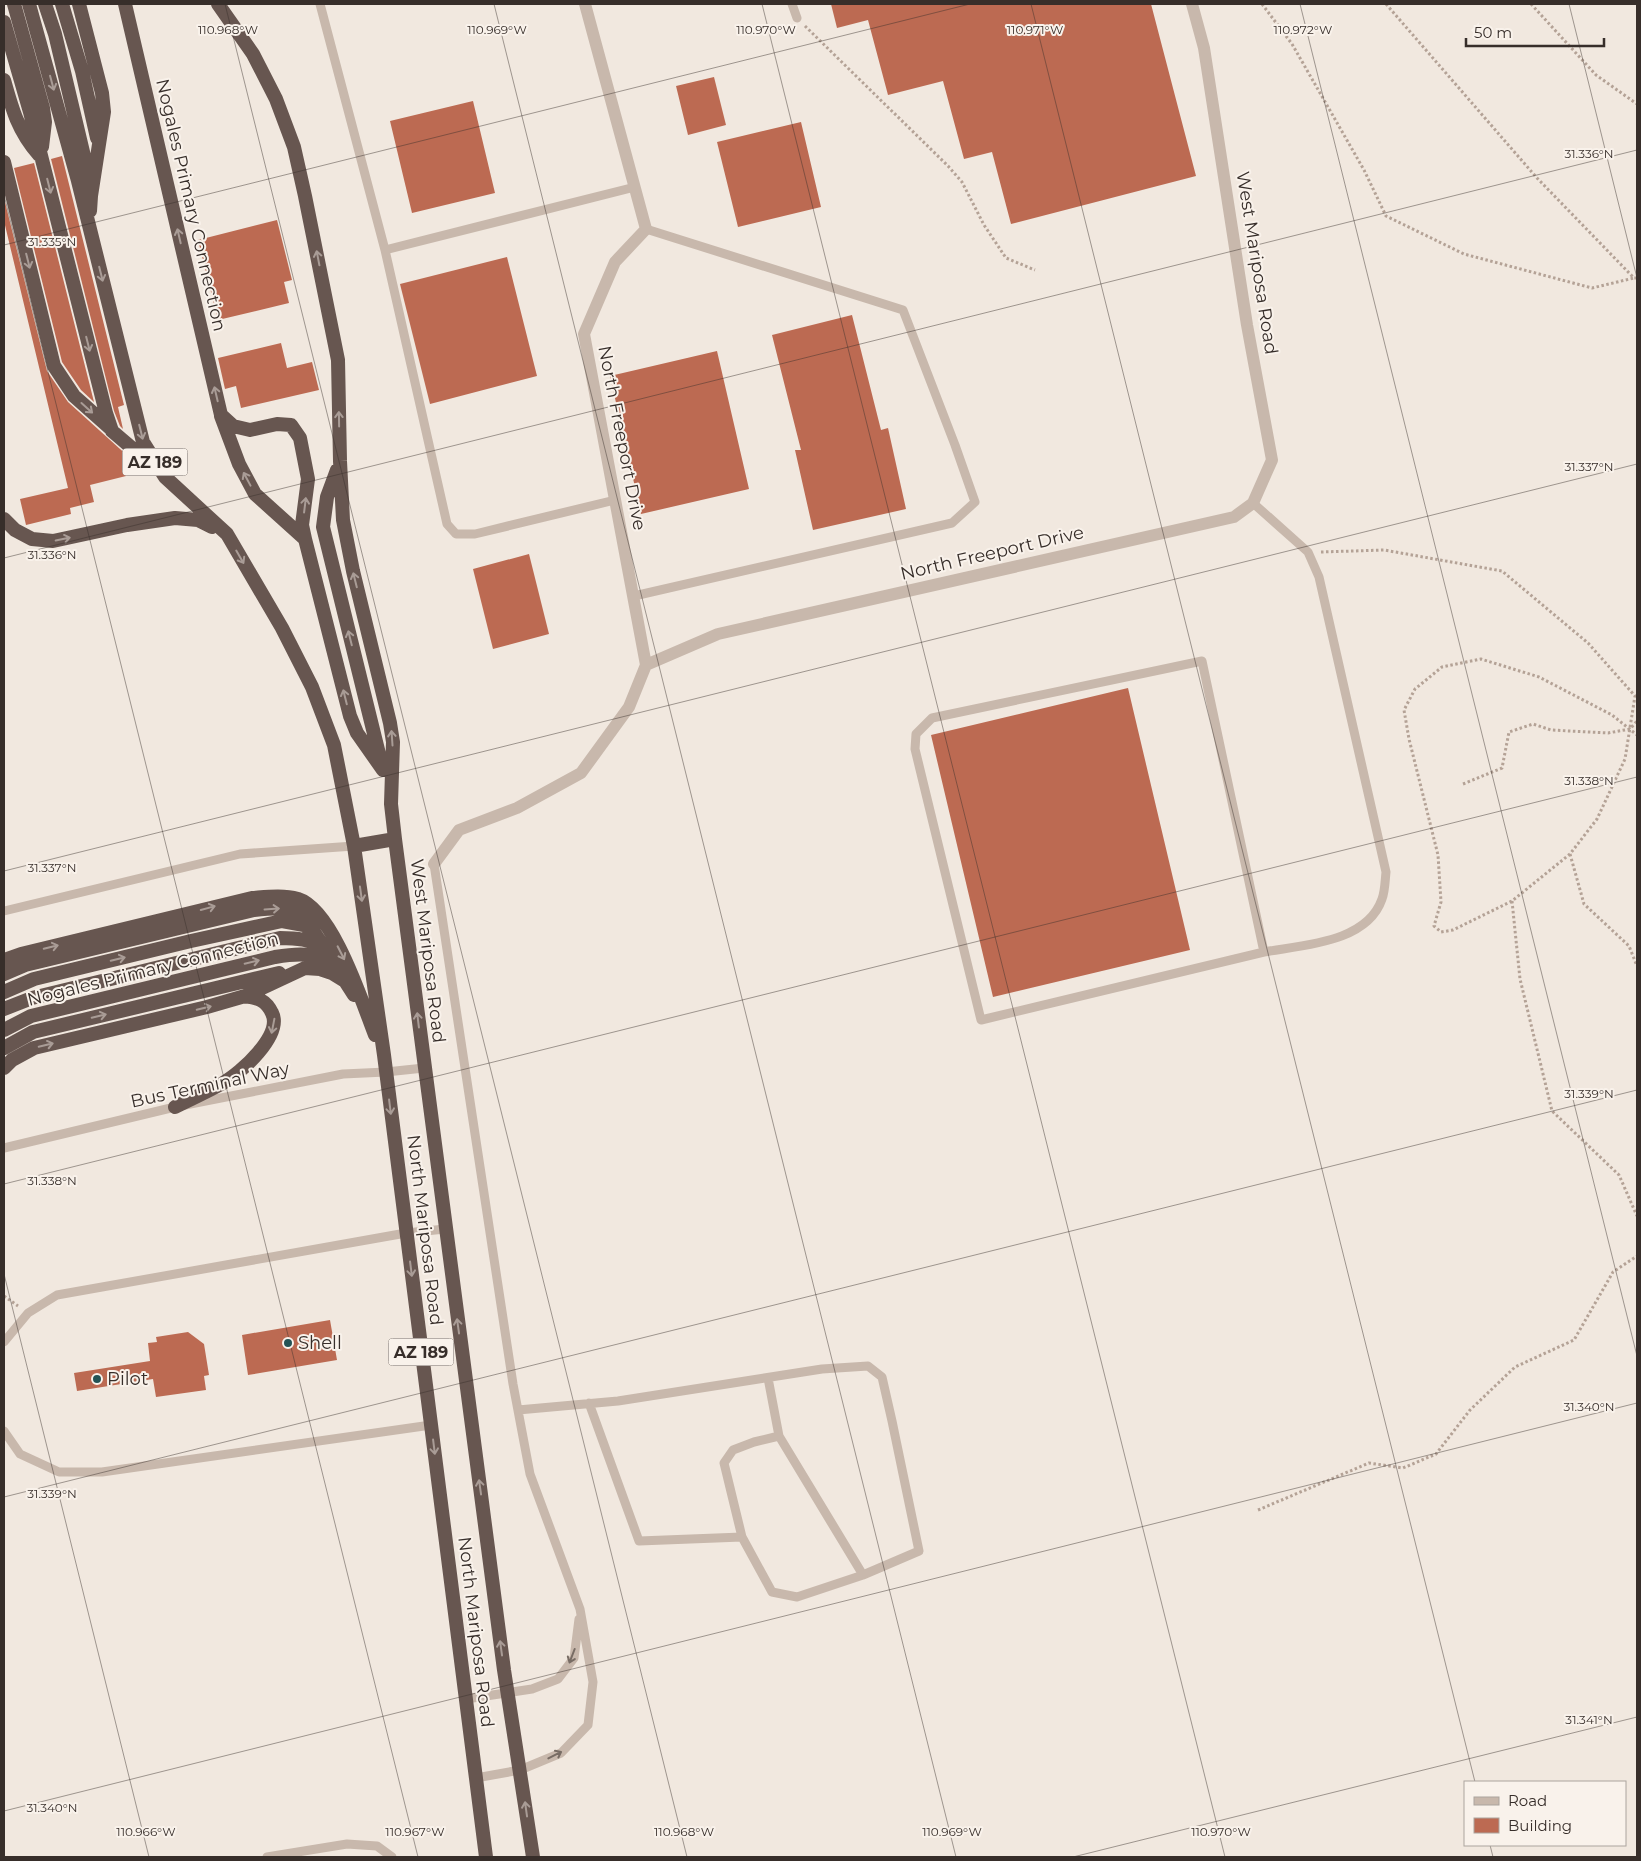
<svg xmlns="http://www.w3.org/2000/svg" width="1641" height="1861" viewBox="0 0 1641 1861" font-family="Montserrat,sans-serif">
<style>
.building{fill:#bc6a52}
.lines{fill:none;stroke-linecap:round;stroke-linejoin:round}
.path{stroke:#b4a296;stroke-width:3;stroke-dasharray:2.5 2.5;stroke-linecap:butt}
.service{stroke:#c8b8ac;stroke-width:9}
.minor{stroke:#c8b8ac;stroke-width:12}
.trunk{stroke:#675650;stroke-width:14}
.oneway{stroke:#a99c96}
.oneway2{stroke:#786c64}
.ticks{fill:none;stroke:#372e2a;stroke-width:1;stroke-opacity:0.45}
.poi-dot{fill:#235355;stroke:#f9f2eb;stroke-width:2}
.labels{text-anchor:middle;stroke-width:4;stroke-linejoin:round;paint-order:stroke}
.shield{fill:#f9f2eb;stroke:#716964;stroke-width:1}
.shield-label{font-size:16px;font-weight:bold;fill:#372e2a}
.street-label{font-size:18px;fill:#372e2a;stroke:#f9f2eb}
.poi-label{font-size:18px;fill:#372e2a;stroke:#f9f2eb;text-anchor:start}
.ticks-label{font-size:12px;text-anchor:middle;fill:#372e2a;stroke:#f9f2eb;stroke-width:4;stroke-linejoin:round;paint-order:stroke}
</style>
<rect width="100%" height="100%" fill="#f1e8df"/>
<!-- building -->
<path class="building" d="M 831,4 L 1151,4 L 1196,176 L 1011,224 L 992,152 L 964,159 L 943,81 L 888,95 L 868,20 L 837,28 Z
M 714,77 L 726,125 L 688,135 L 676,86 Z
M 473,101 L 495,193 L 412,213 L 390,121 Z
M 801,122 L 821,207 L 738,227 L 717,142 Z
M 62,156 L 124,405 L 118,407 L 123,429 L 120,426 L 114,411 L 51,159 Z
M 34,163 L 94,402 L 81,390 L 62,362 L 14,168 Z
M 4,198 L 47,371 L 68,402 L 130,458 L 134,474 L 90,485 L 94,502 L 70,508 L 71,514 L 26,525 L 20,499 L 68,488 L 4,221 Z
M 277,220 L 292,280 L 284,282 L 289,303 L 218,320 L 198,240 Z
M 507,257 L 537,376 L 430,404 L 400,284 Z
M 852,315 L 881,430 L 888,428 L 906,509 L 813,530 L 795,450 L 801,450 L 772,335 Z
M 281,343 L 287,368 L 312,362 L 319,390 L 241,408 L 236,386 L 225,389 L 218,358 Z
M 717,351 L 749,489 L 641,514 L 610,376 Z
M 529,554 L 549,634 L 493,649 L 473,569 Z
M 1128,688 L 1190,950 L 993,997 L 931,735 Z
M 330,1320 L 337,1360 L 248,1375 L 242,1335 Z
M 188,1332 L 204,1344 L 209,1375 L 204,1376 L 206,1390 L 156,1397 L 153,1379 L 77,1391 L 74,1373 L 150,1361 L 148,1343 L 157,1342 L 156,1337 Z"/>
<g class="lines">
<!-- path -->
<path class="path" d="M 1262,4 L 1292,44 L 1364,170 L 1386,216 L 1464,254 L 1592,288 L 1634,278
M 1386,4 L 1537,178 L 1634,278 L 1637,278
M 1531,4 L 1596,75 L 1637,104
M 805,26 L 948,166 L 962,182 L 984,225 L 1006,258 L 1035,270
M 1321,552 L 1384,550 L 1502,571 L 1588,643 L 1635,696 L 1625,759 L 1597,819 L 1570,854 L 1512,901 L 1453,930 L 1441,932 L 1434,926 L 1441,902 L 1438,855 L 1409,739 L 1404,710 L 1415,689 L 1442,667 L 1481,659 L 1539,677 L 1612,715 L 1637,735
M 1463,784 L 1502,768 L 1509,732 L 1533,724 L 1551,730 L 1608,733 L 1630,729 L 1637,721
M 1570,854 L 1584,904 L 1629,946 L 1637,966
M 1512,901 L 1520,979 L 1552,1111 L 1619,1175 L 1637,1216
M 4,1296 L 18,1306
M 1258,1510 L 1369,1463 L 1403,1468 L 1436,1454 L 1470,1410 L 1515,1367 L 1574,1340 L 1613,1272 L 1637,1256"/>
<!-- service -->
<path class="service" d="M 320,4 L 385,250 L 447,524 L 456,534 L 475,534 L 615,500
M 792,4 L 797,18
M 385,250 L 635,187
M 1253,503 L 1308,552 L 1319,577 L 1386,872 C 1385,881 1385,891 1382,899 C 1367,943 1302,945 1264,952 L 1202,661 L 932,718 L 916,734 L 915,749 L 981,1020 L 1264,952
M 634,596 L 952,523 L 975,502 L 955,445 L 903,310 L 646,229
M 434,864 L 513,1384 L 530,1474 L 580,1609 L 593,1682 L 588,1725 L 561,1753 L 520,1770 L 476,1778
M 4,911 L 240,854 L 354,846
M 4,1148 L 175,1107 L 343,1074 L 386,1072 L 424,1068
M 4,1342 L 28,1313 L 57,1295 L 406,1233 L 445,1229
M 589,1403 L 639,1541 L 742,1537 L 724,1463 L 733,1450 L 754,1442 L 779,1436 L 768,1378
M 518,1410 L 618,1401 L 822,1369 L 868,1366 L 882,1377 L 892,1421 L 919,1551 L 863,1575 L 779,1436
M 4,1431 L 20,1454 L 59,1472 L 102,1472 L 431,1425
M 742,1537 L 772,1592 L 797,1597 L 863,1575
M 466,1699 L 532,1689 L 558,1679 L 574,1658 L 579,1619
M 267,1857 L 347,1844 L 377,1846 L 392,1857"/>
<!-- minor -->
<path class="minor" d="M 646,665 L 718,634 L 1234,517 L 1253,503 L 1272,460 L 1247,325 L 1204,48 L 1192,4
M 434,864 L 459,830 L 517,808 L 581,773 L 629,707 L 646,665 L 584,334 L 615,262 L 646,229 L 585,4"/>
<!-- trunk -->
<path class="trunk" d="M 14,4 L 43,108 L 45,122 L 42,147
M 29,4 L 78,181 L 143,442 L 165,477 L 227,534 L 282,628 L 312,687 L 334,745 L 354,846 L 384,1055 L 486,1857
M 45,4 L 55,34 L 89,177
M 62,4 L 82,71 L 97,138
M 79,4 L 102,93 L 104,112 L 91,196 L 90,211
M 125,4 L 221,415 L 233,426 L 250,430 L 277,424 L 291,425 L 300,438 L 308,479 L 302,525 L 305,539 L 350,716 L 357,733 L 383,770
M 218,4 L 253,54 L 276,99 L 294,147 L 305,196 L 338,360 L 340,461 L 343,520 L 353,571 L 390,723 L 393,742 L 391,804 L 395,839 L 504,1670 L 533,1857
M 4,22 L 30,112 L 106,413 L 112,431 L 153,466
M 4,80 C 12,109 18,131 39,155
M 4,162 L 54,366 L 74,396 L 110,428
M 221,416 L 239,464 L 255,494 L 305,539
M 337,470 L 327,497 L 323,527 L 381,762
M 4,519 L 15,530 L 32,539 L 53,541 L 127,525 L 175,518 L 198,520 L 212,527
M 354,846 L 395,839
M 4,960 L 21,954 L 252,898 C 267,897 283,895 298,899 C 333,910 362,1002 375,1035
M 4,974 L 25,965 L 254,910 C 280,907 297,906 319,922
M 4,992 L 34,979 L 191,941 L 282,921 L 304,925 L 314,932 L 343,978
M 4,1009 L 32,998 L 280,938 C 295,938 312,939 324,949
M 4,1030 L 31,1016 L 275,957 C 294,954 318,951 334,966
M 4,1048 L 33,1032 L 279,973
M 4,1068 L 12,1060 L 34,1048 L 207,1007 L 245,996 L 305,968 L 320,969 L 332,973 L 345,981 L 354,995
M 175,1107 C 191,1099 207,1092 223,1083 C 241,1073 283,1035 272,1013 C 266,1000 258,998 245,996"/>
</g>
<!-- one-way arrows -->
<defs><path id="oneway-shaft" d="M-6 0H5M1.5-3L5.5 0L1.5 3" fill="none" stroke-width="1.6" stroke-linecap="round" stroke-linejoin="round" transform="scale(1.25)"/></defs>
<g class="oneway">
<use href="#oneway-shaft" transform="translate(52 83) rotate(75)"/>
<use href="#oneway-shaft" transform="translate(49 186) rotate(76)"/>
<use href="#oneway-shaft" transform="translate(179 236) rotate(-103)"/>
<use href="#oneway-shaft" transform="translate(318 258) rotate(-101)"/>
<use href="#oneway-shaft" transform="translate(28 261) rotate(76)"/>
<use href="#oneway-shaft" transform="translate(101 274) rotate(76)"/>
<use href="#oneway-shaft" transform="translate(88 344) rotate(76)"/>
<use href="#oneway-shaft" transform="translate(216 394) rotate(-103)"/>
<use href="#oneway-shaft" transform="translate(87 408) rotate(42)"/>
<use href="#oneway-shaft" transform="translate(339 419) rotate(-91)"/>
<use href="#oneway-shaft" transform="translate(141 432) rotate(76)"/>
<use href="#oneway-shaft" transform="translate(247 479) rotate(-118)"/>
<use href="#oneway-shaft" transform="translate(305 505) rotate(-83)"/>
<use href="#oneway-shaft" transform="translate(63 539) rotate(-12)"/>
<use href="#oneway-shaft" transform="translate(240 557) rotate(60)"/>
<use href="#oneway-shaft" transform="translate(355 580) rotate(-104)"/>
<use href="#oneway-shaft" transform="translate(350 638) rotate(-104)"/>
<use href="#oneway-shaft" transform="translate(345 697) rotate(-104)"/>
<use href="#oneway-shaft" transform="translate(392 738) rotate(-94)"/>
<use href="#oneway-shaft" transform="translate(361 894) rotate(82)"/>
<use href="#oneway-shaft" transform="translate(208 908) rotate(-15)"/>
<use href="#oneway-shaft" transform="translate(272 909) rotate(-4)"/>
<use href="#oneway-shaft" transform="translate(51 947) rotate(-14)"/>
<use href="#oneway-shaft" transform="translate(341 953) rotate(63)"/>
<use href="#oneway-shaft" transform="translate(118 959) rotate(-14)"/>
<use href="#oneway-shaft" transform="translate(252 962) rotate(-13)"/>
<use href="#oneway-shaft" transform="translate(204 1008) rotate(-14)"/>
<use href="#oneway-shaft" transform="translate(99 1016) rotate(-14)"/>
<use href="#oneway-shaft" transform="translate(418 1020) rotate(-97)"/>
<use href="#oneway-shaft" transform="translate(273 1026) rotate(101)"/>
<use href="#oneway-shaft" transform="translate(46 1045) rotate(-13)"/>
<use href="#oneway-shaft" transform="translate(390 1107) rotate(83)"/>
<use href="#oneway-shaft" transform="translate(411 1269) rotate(83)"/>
<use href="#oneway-shaft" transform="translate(458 1326) rotate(-98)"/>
<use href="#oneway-shaft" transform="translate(434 1447) rotate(83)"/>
<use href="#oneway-shaft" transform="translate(480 1487) rotate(-98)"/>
<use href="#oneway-shaft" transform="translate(501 1648) rotate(-98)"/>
<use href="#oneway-shaft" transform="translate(526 1809) rotate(-98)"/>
</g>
<g class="oneway2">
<use href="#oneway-shaft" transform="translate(572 1656) rotate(111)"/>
<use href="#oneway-shaft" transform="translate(555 1755) rotate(-27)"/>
</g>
<!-- ticks -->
<path class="ticks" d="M 225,4 L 687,1857M 494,4 L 956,1857M 762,4 L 1225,1857M 1031,4 L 1475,1782M 1300,4 L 1637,1356M 1569,4 L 1637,278M 4,195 L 418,1857M 4,245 L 970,4M 4,558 L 1637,150M 4,871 L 1637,464M 4,1184 L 1637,777M 4,1274 L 149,1857M 4,1497 L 1637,1090M 4,1811 L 1637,1403M 1490,1845 L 1493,1857M 1073,1857 L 1637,1717"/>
<!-- markers -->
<g class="poi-dot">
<circle cx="288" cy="1343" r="5"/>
<circle cx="97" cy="1379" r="5"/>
</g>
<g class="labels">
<!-- shield labels -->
<g class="shield">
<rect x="122.5" y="448.5" width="65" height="27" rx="4"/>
<rect x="388.5" y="1338.5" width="65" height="27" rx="4"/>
</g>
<g class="shield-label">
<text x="155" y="468">AZ 189</text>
<text x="421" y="1358">AZ 189</text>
</g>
<!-- street labels -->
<g class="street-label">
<text transform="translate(191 205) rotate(77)" y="6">Nogales Primary Connection</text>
<text transform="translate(1257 263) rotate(81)" y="6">West Mariposa Road</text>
<text transform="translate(622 438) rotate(79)" y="6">North Freeport Drive</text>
<text transform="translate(992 553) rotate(-13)" y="6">North Freeport Drive</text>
<text transform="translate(428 951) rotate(83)" y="6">West Mariposa Road</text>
<text transform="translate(153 969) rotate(-14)" y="6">Nogales Primary Connection</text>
<text transform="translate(210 1085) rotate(-12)" y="6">Bus Terminal Way</text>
<text transform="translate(425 1230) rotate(83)" y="6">North Mariposa Road</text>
<text transform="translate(476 1632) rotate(83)" y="6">North Mariposa Road</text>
</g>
<!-- poi labels -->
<g class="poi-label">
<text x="298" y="1349">Shell</text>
<text x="107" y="1385">Pilot</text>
</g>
</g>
<g class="ticks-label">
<text x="1303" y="34">110.972°W</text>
<text x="228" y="34">110.968°W</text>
<text x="497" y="34">110.969°W</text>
<text x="766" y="34">110.970°W</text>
<text x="1035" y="34">110.971°W</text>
<text x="1589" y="158">31.336°N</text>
<text x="52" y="246">31.335°N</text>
<text x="1589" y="471">31.337°N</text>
<text x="52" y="559">31.336°N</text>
<text x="1589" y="785">31.338°N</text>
<text x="52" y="872">31.337°N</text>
<text x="1589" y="1098">31.339°N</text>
<text x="52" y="1185">31.338°N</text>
<text x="1589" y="1411">31.340°N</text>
<text x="52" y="1498">31.339°N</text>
<text x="1589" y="1724">31.341°N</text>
<text x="52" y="1812">31.340°N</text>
<text x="146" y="1836">110.966°W</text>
<text x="415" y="1836">110.967°W</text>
<text x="684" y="1836">110.968°W</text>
<text x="952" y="1836">110.969°W</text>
<text x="1221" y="1836">110.970°W</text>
</g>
<!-- border -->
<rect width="1641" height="1861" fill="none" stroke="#372e2a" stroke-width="10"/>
<!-- legend -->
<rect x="1464" y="1781" width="162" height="65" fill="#f9f2eb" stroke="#aba49e"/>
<rect x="1474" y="1797" width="25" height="8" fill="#c8b8ac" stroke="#aba49e"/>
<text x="1508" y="1806" font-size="15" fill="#372e2a">Road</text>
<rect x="1474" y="1818" width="25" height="15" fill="#bc6a52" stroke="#aba49e"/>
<text x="1508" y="1831" font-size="15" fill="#372e2a">Building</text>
<!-- scale -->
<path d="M1466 38v8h138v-8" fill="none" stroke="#372e2a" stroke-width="2.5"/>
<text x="1474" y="38" font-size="15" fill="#372e2a" stroke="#f9f2eb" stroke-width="4" paint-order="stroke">50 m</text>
</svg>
